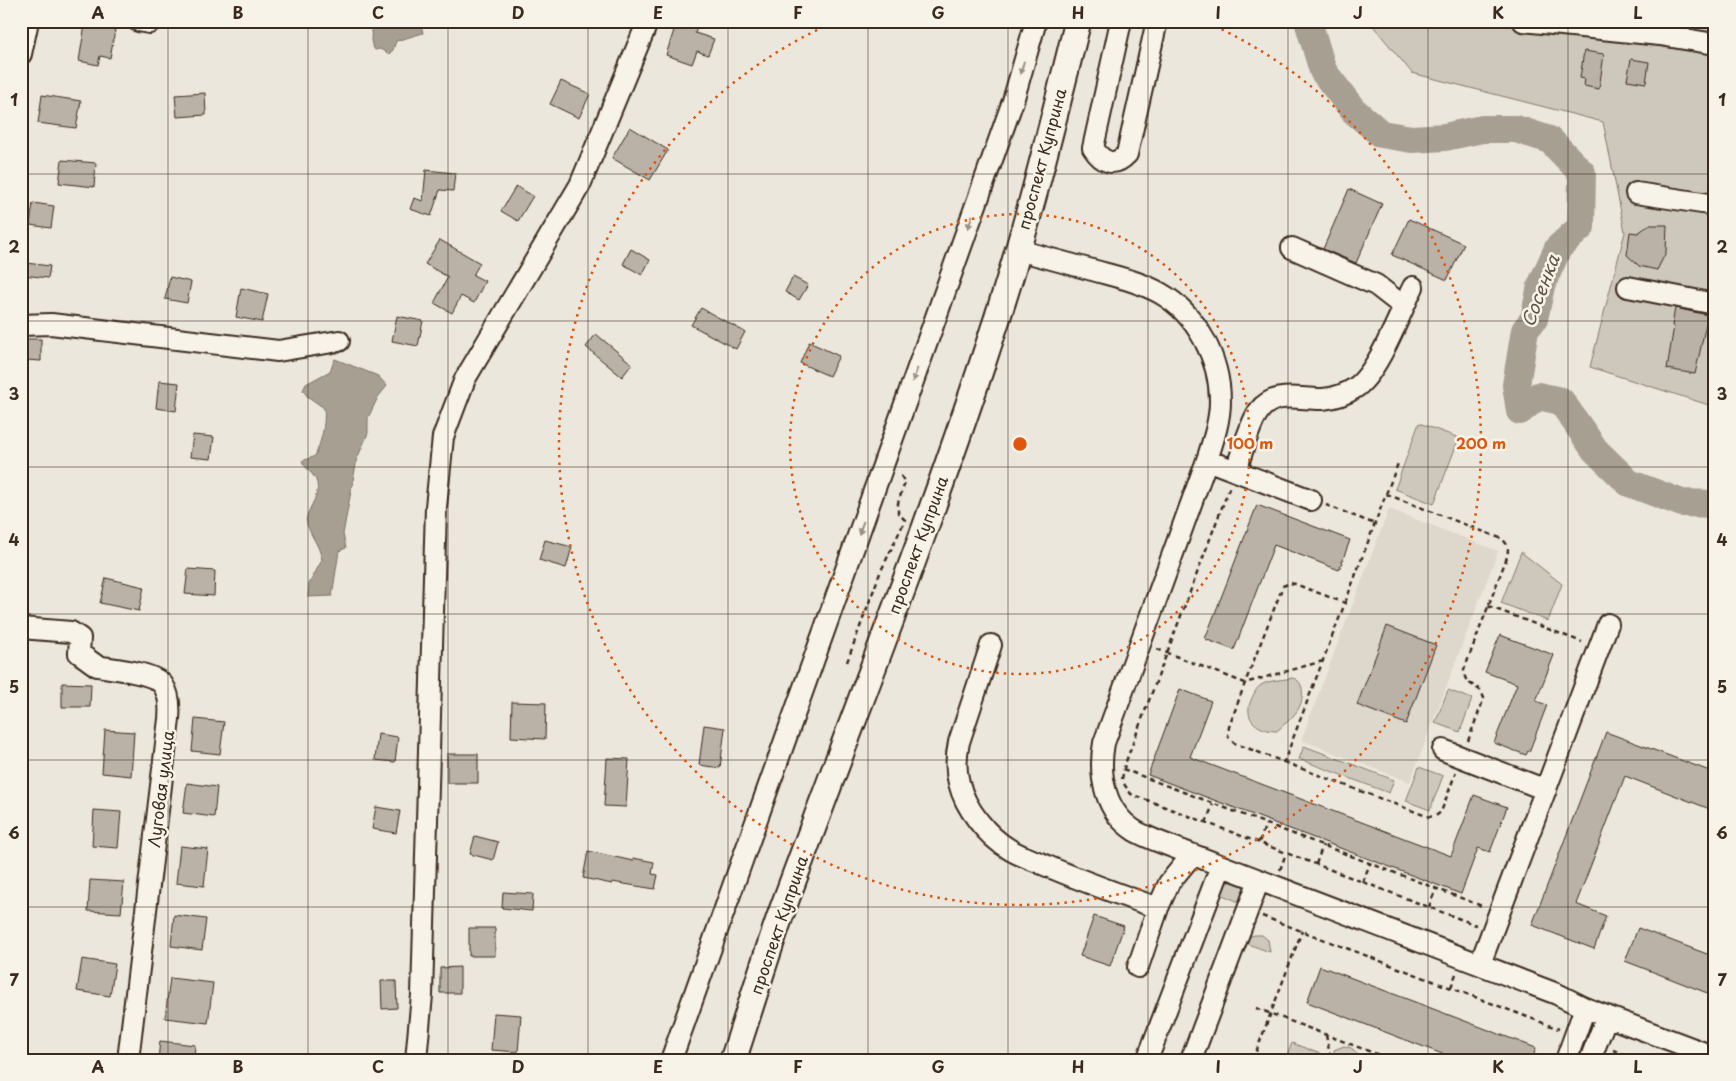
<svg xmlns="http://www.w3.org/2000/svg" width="1736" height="1081" viewBox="0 0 1736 1081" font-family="'Playpen Sans',sans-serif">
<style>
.built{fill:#ddd7cc}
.green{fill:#cec8bc;stroke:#84796d}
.water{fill:#a89f93;stroke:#7c7064}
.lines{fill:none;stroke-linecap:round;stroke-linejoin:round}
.river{stroke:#a89f93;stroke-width:28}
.building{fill:#bab2a7;stroke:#3b2a1e}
.minor-casing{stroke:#3b2a1e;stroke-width:24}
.major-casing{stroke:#3b2a1e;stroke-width:29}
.path{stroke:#3b2a1e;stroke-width:2.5;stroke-dasharray:5 4;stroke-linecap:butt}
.minor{stroke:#f7f3e8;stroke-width:20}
.major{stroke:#f7f3e8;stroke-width:25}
.oneway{fill:#998e83}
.grid{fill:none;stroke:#3b2a1e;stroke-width:1;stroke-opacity:0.55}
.ring{fill:none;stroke:#df570d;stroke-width:2.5;stroke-dasharray:2.5 5}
.labels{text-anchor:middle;stroke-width:5;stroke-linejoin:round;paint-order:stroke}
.street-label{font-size:16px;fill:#3b2a1e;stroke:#f7f3e8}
.water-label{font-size:18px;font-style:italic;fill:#615347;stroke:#f7f3e8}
.centre{fill:#df570d;stroke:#f7f3e8;stroke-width:2.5}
.ring-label{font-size:15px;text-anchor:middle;font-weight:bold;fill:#df570d;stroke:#f7f3e8;stroke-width:5;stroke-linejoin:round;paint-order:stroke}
.neatline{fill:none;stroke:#3b2a1e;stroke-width:2}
.grid-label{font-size:16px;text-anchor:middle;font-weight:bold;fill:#3b2a1e}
</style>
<rect width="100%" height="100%" fill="#ece7dc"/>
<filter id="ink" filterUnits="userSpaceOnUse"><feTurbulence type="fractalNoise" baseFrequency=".02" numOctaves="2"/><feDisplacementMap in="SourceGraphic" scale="10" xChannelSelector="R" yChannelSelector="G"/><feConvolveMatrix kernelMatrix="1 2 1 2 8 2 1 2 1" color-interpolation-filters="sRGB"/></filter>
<g filter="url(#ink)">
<!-- built -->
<path class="built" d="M 1389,509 L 1498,551 L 1410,782 L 1301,740 Z"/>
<!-- green -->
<path class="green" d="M 1369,21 L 1715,21 L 1715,407 L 1590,367 L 1625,232 L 1603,122 L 1412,73 Z
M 1419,423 L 1459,438 L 1434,504 L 1395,489 Z
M 1521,552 L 1562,584 L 1548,621 L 1501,603 Z
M 1292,678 C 1306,680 1304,702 1297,711 C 1292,719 1283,725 1277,731 C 1257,731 1242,718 1252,698 C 1254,694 1256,688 1261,685 C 1269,680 1283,680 1292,678 Z
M 1448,690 L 1472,699 L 1460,732 L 1435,723 Z
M 1304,746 L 1394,780 L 1389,793 L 1299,759 Z
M 1419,767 L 1443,776 L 1430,810 L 1406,801 Z
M 1232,881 C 1247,882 1247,892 1244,904 L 1220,894 L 1224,885 Z
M 1255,935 L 1262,935 L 1268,940 L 1270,952 L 1245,943 L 1251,936 Z
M 1292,1043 L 1323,1055 L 1322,1060 L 1285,1060 Z
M 1344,1046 C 1352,1047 1355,1050 1359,1057 L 1357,1060 L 1334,1060 L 1334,1050 Z"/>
<!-- water -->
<path class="water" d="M 372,21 L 420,21 L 423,33 L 396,41 L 393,50 L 389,54 L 380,49 L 375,50 L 372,45 L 371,40 Z
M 335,359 L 378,376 L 387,386 L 378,397 L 368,418 L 368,433 L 357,459 L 343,534 L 346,548 L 339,551 L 332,596 L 308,597 L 309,584 L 322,560 C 319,544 311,537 307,524 C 303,512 321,498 317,483 C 315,474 305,469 302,461 L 315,456 C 321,443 326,423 324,408 L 307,396 L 303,390 L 306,384 L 330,371 Z"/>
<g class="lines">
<!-- river -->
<path class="river" d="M 1308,21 L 1323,71 L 1353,110 L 1381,134 L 1412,139 L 1445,137 L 1482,129 L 1516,129 L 1550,140 L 1582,173 L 1581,227 L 1558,248 L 1541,286 L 1534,319 L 1525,330 L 1516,385 L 1520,411 L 1538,396 L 1561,401 L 1595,450 L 1629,483 L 1682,503 L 1715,504"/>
</g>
<!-- building -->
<path class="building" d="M 677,21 L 699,21 L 695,33 L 714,39 L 708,55 L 697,51 L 692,64 L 666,55 Z
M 85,24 L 115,30 L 110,58 L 100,56 L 98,65 L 79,61 Z
M 1584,51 L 1604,54 L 1599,89 L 1584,86 L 1585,79 L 1580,78 Z
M 1631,59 L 1649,62 L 1646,83 L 1627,80 Z
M 561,81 L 590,94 L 579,118 L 550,104 Z
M 205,93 L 206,115 L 177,117 L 175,95 Z
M 42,95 L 81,101 L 76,128 L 38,123 Z
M 630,127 L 668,150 L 650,180 L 612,158 Z
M 62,160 L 96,163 L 94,187 L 59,183 Z
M 426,170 L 455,173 L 453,191 L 440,190 L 431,216 L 410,209 L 414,198 L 423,201 Z
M 516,186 L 533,196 L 518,221 L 501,211 Z
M 1349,189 L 1382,204 L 1356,263 L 1323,249 Z
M 33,203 L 54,206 L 51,228 L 30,225 Z
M 1409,219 L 1464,244 L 1447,280 L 1392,255 Z
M 1649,225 L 1667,225 L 1666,252 L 1657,270 L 1639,266 L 1627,255 L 1630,232 L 1638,233 Z
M 440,240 L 480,263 L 473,275 L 485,281 L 474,303 L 461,296 L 452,313 L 434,303 L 448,277 L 425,264 Z
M 631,249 L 650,260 L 642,275 L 623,264 Z
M 26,263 L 50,266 L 48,278 L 24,275 Z
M 170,277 L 191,282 L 187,303 L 165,299 Z
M 793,277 L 808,285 L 799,300 L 785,292 Z
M 241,288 L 268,294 L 262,322 L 236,317 Z
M 701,308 L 745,332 L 736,349 L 691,325 Z
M 1675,308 L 1708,315 L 1695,374 L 1667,369 L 1674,326 L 1672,326 Z
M 397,316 L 423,321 L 418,346 L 392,341 Z
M 596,334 L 632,364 L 622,377 L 586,347 Z
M 25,339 L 41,339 L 41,361 L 25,360 Z
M 809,342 L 839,356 L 829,376 L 800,363 Z
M 159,381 L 179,383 L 176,411 L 156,408 Z
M 193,435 L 214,437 L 211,459 L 190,457 Z
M 1257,505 L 1350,540 L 1339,570 L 1274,545 L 1234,650 L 1205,639 Z
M 545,540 L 572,547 L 566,568 L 539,560 Z
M 188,569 L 215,571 L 214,596 L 185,594 Z
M 106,578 L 144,587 L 139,611 L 100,603 Z
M 1387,626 L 1436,645 L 1406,724 L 1357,705 Z
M 1500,635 L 1554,655 L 1536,701 L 1547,705 L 1529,752 L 1528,751 L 1526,755 L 1494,743 L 1517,684 L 1485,672 Z
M 62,683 L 91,684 L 90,707 L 62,707 Z
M 1180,689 L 1211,701 L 1190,757 L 1451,856 L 1474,795 L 1507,807 L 1490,852 L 1478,848 L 1461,894 L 1148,775 Z
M 512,702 L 546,703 L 545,739 L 511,737 Z
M 195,719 L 224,722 L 220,754 L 192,751 Z
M 704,725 L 725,728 L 720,768 L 699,765 Z
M 105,730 L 134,732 L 131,776 L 102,773 Z
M 1606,732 L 1715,773 L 1715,811 L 1625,776 L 1576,904 L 1606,916 L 1594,949 L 1532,925 Z
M 378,734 L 398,737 L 395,762 L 375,760 Z
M 447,754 L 478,754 L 478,783 L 447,783 Z
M 607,758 L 629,759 L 626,807 L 604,806 Z
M 187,783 L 217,787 L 214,817 L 183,813 Z
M 376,807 L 400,811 L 396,833 L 372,829 Z
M 94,810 L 121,812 L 118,848 L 92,846 Z
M 475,836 L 498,842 L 493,860 L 470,854 Z
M 180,846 L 208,849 L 204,886 L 176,883 Z
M 588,851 L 633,861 L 633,858 L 654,862 L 652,874 L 658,875 L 655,889 L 612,882 L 612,884 L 583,878 Z
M 90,880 L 124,882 L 121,913 L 88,911 Z
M 503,892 L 533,894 L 532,911 L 502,908 Z
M 174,915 L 206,919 L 202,950 L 171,946 Z
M 1094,916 L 1124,926 L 1110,966 L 1080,956 Z
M 469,928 L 495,928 L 495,956 L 469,956 Z
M 1638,928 L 1715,957 L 1715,996 L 1625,961 Z
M 82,959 L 115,964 L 110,996 L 77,991 Z
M 1320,966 L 1536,1048 L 1532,1060 L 1458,1060 L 1307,1002 Z
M 460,967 L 460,993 L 440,993 L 440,968 Z
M 170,978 L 213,983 L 208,1023 L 165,1018 Z
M 381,981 L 396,981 L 397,1008 L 382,1009 Z
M 494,1013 L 521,1015 L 518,1052 L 491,1050 Z
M 160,1041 L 195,1045 L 194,1060 L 158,1060 Z"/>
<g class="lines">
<defs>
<path id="minor" d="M 138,21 L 149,23 L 150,21
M 1121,21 L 1093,148 C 1102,162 1114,168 1127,154 L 1157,21
M 1523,21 L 1660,35 L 1715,44
M 21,54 L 28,21
M 1636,193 L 1715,205
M 1292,248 L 1376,285 L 1403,306
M 1018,250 C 1044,257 1070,264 1096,271 C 1118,277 1140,282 1160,293 C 1197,314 1220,359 1220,401 C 1220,421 1213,441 1207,460 L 1104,743 C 1098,776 1105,812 1135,831 C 1142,835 1150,838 1157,841 L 1557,994 L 1585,1008 L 1715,1057
M 1628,287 L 1715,304
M 21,325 L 51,324 L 278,351 L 339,341
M 1207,460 L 1311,500
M 1236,471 C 1241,455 1250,423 1259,411 C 1274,390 1301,400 1323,399 C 1334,398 1346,394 1355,388 C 1378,373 1400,313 1413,287
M 21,628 L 71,632 L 80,638 L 79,653 L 97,666 C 113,669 154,672 163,685 C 170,695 170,708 169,719 L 128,1060
M 991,645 L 959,742 C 956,756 955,769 959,783 C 965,808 987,836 1009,849 C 1018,855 1030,859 1040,863 C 1079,880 1118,894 1158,908 L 1138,967
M 1443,750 L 1546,790
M 1158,908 L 1169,883 L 1192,855
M 1480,964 L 1608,624
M 416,1060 L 422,995 L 436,507 L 443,437 L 465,379 L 580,185 L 648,21
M 671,1060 L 1013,101 L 1036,21
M 1147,1060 L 1221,866
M 1191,1060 L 1259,880
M 1566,1060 L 1585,1008
M 1590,1060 L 1607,1016"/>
<path id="major" d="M 733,1060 C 750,1009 765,958 783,908 C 855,712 933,518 997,319 C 1029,221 1053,121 1078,21"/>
</defs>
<!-- minor casing -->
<use href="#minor" class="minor-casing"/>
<!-- major casing -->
<use href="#major" class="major-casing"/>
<!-- path -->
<path class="path" d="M 1386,494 L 1399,461
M 1326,505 L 1375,524
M 1345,603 L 1386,494 L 1500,538 C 1508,543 1509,548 1507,557 L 1464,670 C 1464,684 1472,683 1481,691 L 1484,698 L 1468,741
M 1488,606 L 1582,642
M 1157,649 L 1245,683 L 1283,586 L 1290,583 L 1295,584 L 1345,603 L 1284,762 L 1234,743 L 1228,736 L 1229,727 L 1245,683 L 1323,661
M 847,662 L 880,573 L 905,520 L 898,513 L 898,503 L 905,482 L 899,473
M 1284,762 L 1429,817 L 1437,815 L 1441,812 L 1456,772
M 1123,769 L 1482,906
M 1122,779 L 1125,764 L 1230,486
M 1124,784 L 1131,794 L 1476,925
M 1206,823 L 1213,804
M 1259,842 L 1266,824
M 1316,864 L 1323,845
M 1280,870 L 1286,853
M 1363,882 L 1370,863
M 1429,907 L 1436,888
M 1262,916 L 1559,1029
M 1451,987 L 1456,974
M 1256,1008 L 1392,1060
M 1326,1035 L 1331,1060
M 1613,1050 L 1639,1060
M 1253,1060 L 1302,931
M 1364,1060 L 1368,1050"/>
<!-- minor -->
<use href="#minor" class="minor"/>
<!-- major -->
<use href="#major" class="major"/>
</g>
<!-- one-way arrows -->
<defs><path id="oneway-solid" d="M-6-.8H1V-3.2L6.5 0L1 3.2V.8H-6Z" transform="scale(1.25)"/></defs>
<g class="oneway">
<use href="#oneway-solid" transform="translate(1022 68) rotate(106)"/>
<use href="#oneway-solid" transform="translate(970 222) rotate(110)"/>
<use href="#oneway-solid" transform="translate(915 375) rotate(110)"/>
<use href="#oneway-solid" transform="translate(861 528) rotate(110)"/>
</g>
</g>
<!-- grid -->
<path class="grid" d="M 168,21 L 168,1060M 308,21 L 308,1060M 448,21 L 448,1060M 588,21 L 588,1060M 728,21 L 728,1060M 868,21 L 868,1060M 1008,21 L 1008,1060M 1148,21 L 1148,1060M 1288,21 L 1288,1060M 1428,21 L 1428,1060M 1568,21 L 1568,1060M 21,174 L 1715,174M 21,321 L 1715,321M 21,467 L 1715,467M 21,614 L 1715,614M 21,760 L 1715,760M 21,907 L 1715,907"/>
<!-- distance rings -->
<g class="ring">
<circle cx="1020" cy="444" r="230"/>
<path d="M1208 23A461 461 0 1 1 832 23"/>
</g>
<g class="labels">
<!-- street labels -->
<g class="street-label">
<text transform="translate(1042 159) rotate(-75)" y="6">проспект Куприна</text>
<text transform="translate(918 545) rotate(-70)" y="6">проспект Куприна</text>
<text transform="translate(161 789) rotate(-83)" y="6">Луговая улица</text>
<text transform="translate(779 925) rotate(-71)" y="6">проспект Куприна</text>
</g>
<!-- water labels -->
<g class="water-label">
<text transform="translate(1541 291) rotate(-69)" y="6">Сосенка</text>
</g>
</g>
<circle cx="1020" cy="444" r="8" class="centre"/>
<g class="ring-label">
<text x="1250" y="449">100 m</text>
<text x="1481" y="449">200 m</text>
</g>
<!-- margin -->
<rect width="1736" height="1081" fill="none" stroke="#f7f3e8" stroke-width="55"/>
<rect x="28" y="28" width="1680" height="1026" class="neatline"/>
<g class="grid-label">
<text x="98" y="19">A</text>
<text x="238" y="19">B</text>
<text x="378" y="19">C</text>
<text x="518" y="19">D</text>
<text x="658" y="19">E</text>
<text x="798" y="19">F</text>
<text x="938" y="19">G</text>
<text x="1078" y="19">H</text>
<text x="1218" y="19">I</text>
<text x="1358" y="19">J</text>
<text x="1498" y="19">K</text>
<text x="1638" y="19">L</text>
<text x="14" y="106">1</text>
<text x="1722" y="106">1</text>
<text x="14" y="253">2</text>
<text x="1722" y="253">2</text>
<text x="14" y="400">3</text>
<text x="1722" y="400">3</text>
<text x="14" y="546">4</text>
<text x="1722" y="546">4</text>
<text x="14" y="693">5</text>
<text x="1722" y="693">5</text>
<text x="14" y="839">6</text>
<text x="1722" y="839">6</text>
<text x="14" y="986">7</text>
<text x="1722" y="986">7</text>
<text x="98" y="1073">A</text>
<text x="238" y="1073">B</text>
<text x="378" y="1073">C</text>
<text x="518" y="1073">D</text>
<text x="658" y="1073">E</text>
<text x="798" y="1073">F</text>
<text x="938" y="1073">G</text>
<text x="1078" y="1073">H</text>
<text x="1218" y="1073">I</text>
<text x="1358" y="1073">J</text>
<text x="1498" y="1073">K</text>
<text x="1638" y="1073">L</text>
</g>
</svg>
